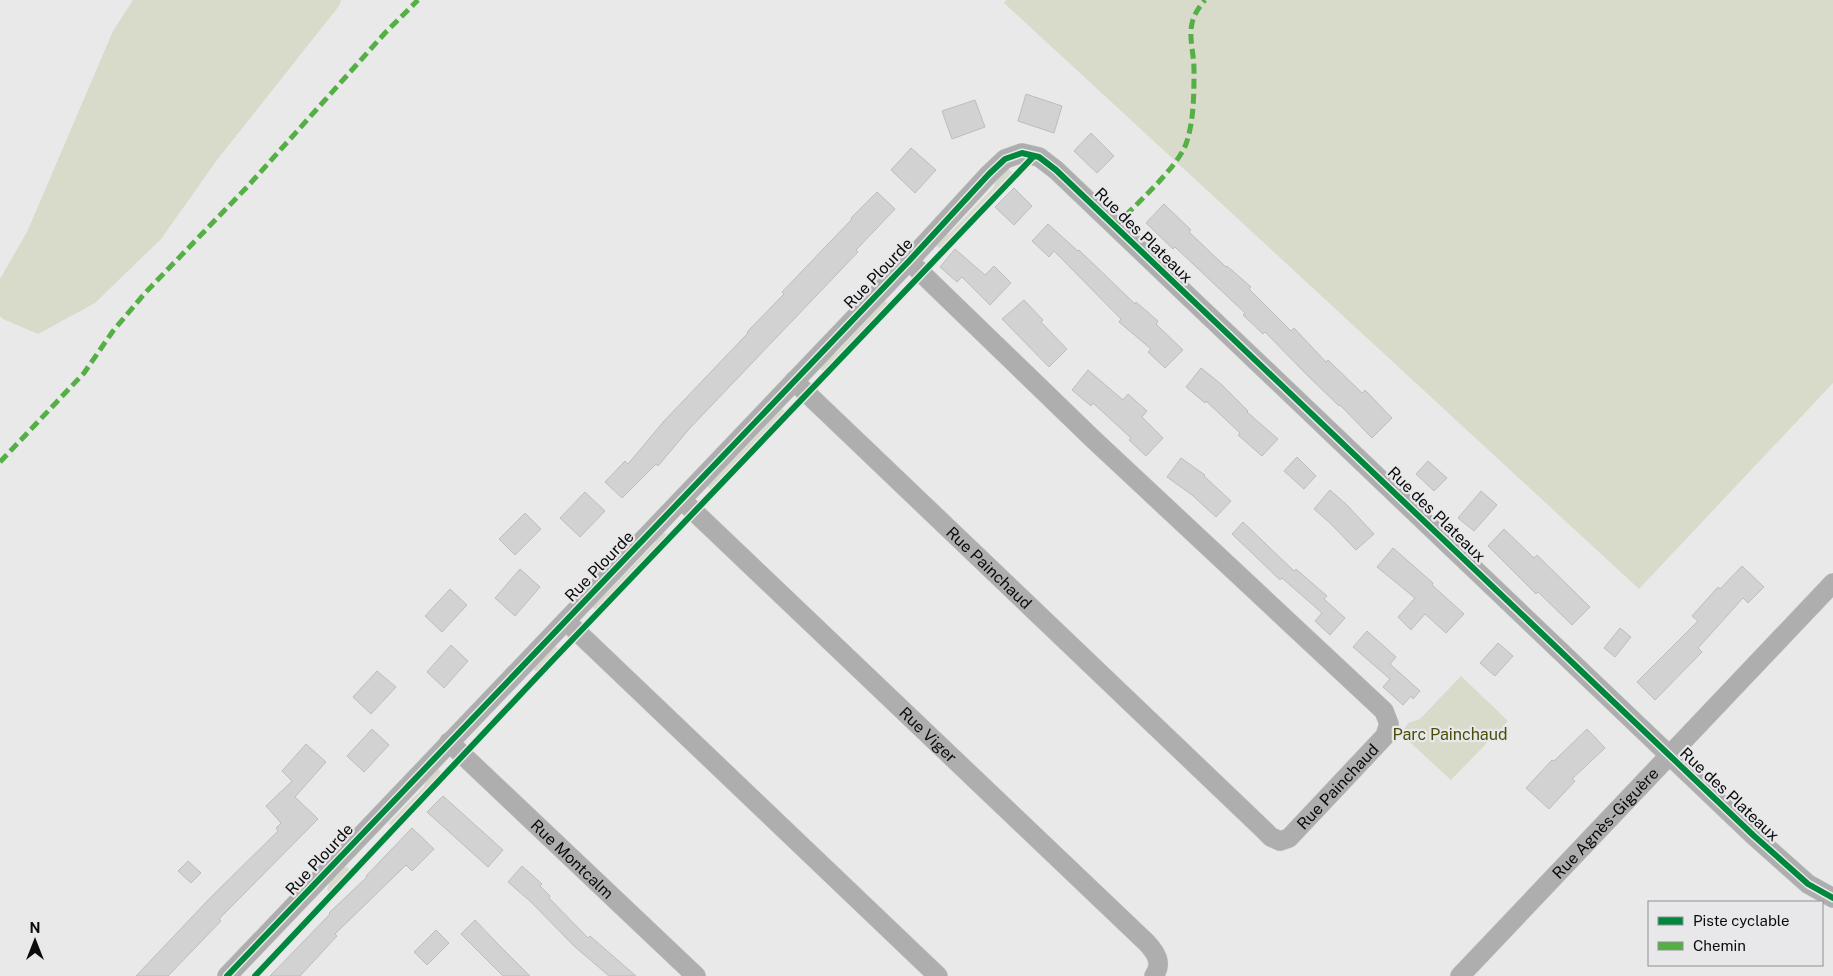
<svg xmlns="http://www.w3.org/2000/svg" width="1833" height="976" viewBox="0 0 1833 976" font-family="'Public Sans',sans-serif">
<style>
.green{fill:#d8daca}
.building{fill:#d2d2d2;stroke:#bdbdbe}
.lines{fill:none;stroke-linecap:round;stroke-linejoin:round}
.minor-casing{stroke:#c5c5c6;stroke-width:20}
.minor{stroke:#afaeae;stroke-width:19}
.quiet{stroke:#54b044;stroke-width:5;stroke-dasharray:10 5;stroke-linecap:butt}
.cycleway-casing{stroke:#e8e8ea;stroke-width:9}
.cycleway{stroke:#00873e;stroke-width:6}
.labels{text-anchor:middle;stroke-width:4.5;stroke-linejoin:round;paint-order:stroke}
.street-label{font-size:16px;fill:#0b0b0c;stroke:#e8e8ea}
.park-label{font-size:16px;fill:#494d08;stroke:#e8e8ea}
</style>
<rect width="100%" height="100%" fill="#e9e9e9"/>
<!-- green -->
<path class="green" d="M 133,0 L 341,0 L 339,6 L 217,160 L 161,239 L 95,303 L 38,334 L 3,319 L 0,316 L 0,279 L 27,232 L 113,31 Z
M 1006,0 L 1833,0 L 1833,383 L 1639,589 L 1004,3 Z
M 1006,167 L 1013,173 L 940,249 L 934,243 L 941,236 L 949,234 L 994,187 L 996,178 Z
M 882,299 L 888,303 L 823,371 L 817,365 L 826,357 L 837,352 L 878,308 Z
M 779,406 L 786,412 L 711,490 L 705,484 L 714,475 L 721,473 L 768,424 L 771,415 Z
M 661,531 L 668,535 L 596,610 L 590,605 L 600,595 L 608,592 L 655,543 L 657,535 Z
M 552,644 L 559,649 L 537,673 L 532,667 Z
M 1461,676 L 1508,721 L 1451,780 L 1401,734 L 1408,723 L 1420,719 Z
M 436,767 L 442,773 L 391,826 L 389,823 L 424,787 L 427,777 Z
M 346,867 L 351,870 L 329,892 L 327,889 C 331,879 335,871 346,867 Z"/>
<!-- building -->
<path class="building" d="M 1026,94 L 1062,106 L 1054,133 L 1018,121 Z
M 975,100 L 985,127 L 952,139 L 942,111 Z
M 1091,133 L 1114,156 L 1097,173 L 1074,151 Z
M 911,148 L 936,170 L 915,193 L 891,170 Z
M 1014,188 L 1032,206 L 1014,225 L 995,207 Z
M 877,192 L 895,209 L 856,250 L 858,252 L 690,428 L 658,466 L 656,464 L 622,498 L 605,482 L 625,461 L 628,464 L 664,421 L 748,333 L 747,332 L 784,294 L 782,292 L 852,219 L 851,218 Z
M 1164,204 L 1191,230 L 1189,232 L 1226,267 L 1227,266 L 1251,287 L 1249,289 L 1291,331 L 1294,328 L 1326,362 L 1328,360 L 1362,393 L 1365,390 L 1392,418 L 1372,438 L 1340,405 L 1339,406 L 1306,374 L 1265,332 L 1263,334 L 1243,315 L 1245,313 L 1175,247 L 1173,249 L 1146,223 Z
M 1048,224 L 1078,251 L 1079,250 L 1135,304 L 1136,302 L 1158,321 L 1156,324 L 1183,350 L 1165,368 L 1148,352 L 1151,349 L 1119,322 L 1121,319 L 1054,251 L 1049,257 L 1032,241 Z
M 955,249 L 985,275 L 994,266 L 1011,283 L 990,305 L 962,277 L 957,282 L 940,267 Z
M 1024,300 L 1043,320 L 1041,322 L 1067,349 L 1049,367 L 1002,319 Z
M 1201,368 L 1221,384 L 1248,411 L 1247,412 L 1278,439 L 1262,456 L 1238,435 L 1240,433 L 1206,401 L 1205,403 L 1186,387 Z
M 1088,370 L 1123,400 L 1128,394 L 1147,411 L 1142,417 L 1163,438 L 1146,456 L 1129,440 L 1131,438 L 1093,403 L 1091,406 L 1072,390 Z
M 1297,457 L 1316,476 L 1304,489 L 1284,471 Z
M 1181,458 L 1205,475 L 1204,476 L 1231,501 L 1216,517 L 1192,495 L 1167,477 Z
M 1428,461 L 1447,478 L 1434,491 L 1416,474 Z
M 1330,490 L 1347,505 L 1374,534 L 1356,550 L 1331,524 L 1314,509 Z
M 1481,491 L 1497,505 L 1474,531 L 1458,518 Z
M 585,492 L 605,511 L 580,537 L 560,518 Z
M 525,513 L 541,529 L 515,555 L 499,539 Z
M 1243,522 L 1294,571 L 1296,569 L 1327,596 L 1324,599 L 1345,618 L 1330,635 L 1315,621 L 1322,613 L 1282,578 L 1280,580 L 1232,534 Z
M 1504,529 L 1534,558 L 1537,555 L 1590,607 L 1572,625 L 1538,592 L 1536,594 L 1488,546 Z
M 1393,548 L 1433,583 L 1432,585 L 1464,614 L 1446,633 L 1425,614 L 1411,630 L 1398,617 L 1415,598 L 1377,567 Z
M 1742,566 L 1764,587 L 1748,603 L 1743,598 L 1698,648 L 1702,652 L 1655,700 L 1637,682 L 1698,621 L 1692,616 L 1718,587 L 1720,589 Z
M 520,569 L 540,587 L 515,616 L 495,598 Z
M 450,589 L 467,605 L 442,632 L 425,616 Z
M 1620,628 L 1631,637 L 1615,657 L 1604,648 Z
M 1367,631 L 1396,657 L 1390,664 L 1420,691 L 1413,699 L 1411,696 L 1403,705 L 1383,687 L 1390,679 L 1353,647 Z
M 1498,643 L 1513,656 L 1495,676 L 1480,663 Z
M 451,645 L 468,661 L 444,688 L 427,672 Z
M 377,671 L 396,687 L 371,714 L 353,697 Z
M 372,729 L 389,745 L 364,772 L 347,756 Z
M 1587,729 L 1605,748 L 1572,779 L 1575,781 L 1549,809 L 1526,788 L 1552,760 L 1554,761 Z
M 306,744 L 326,762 L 295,797 L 318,819 L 219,919 L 221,921 L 168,976 L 136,976 L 211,897 L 278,831 L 276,828 L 281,823 L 266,806 L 292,781 L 282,771 Z
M 443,796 L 503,850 L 488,867 L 427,812 Z
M 412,828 L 434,849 L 412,871 L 406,865 L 335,934 L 337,936 L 300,976 L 270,976 L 330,914 L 329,913 L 367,877 L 366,876 Z
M 188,861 L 201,873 L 191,883 L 178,871 Z
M 522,866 L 542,884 L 540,886 L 550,896 L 549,898 L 588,938 L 590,936 L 636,976 L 609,976 L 574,946 L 531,902 L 508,882 Z
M 475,920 L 496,942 L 530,976 L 503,976 L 461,934 Z
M 436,930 L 449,943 L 427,965 L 414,952 Z"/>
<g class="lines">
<defs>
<g id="minor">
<path id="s1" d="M 794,381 L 1264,830 L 1271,837 L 1280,841 L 1289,838 L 1385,736 L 1389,724 L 1384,711 L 1093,439 L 909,261"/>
<path id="s2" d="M 682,500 L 1147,943 C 1156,953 1163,963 1154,976"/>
<path d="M 566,621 L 938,976"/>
<path id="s3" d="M 449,742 L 696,976"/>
<path d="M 227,976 L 909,261 L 989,174 L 1005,159 L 1022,153 L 1039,157 L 1056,170 L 1753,835 L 1808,884 L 1833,898"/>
<path id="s4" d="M 1460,976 L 1833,583"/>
</g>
</defs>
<!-- minor casing -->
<use href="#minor" class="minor-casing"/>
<!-- minor -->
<use href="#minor" class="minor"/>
<!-- quiet -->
<path class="quiet" d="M 1115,226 C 1134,206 1180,166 1187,141 C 1194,119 1194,92 1194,69 C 1193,40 1183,25 1205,0
M 0,462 L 84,373 L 113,331 L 145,293 L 248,186 L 385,33 L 418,0"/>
<defs>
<path id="cycleway" d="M 227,976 L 909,261 L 989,174 L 1005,159 L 1022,153 L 1039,157 L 1056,170 L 1753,835 L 1808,884 L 1833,898
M 255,976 L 550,663 L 1034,156"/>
</defs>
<!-- cycleway casing -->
<use href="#cycleway" class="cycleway-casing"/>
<!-- cycleway -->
<use href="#cycleway" class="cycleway"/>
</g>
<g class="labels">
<!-- street labels -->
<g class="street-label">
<text transform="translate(1144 235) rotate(44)" y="6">Rue des Plateaux</text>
<text transform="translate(878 273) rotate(-46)" y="6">Rue Plourde</text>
<text transform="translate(1437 514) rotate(44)" y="6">Rue des Plateaux</text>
<text transform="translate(599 566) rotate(-46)" y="6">Rue Plourde</text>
<text dy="6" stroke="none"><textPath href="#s1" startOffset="270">Rue Painchaud</textPath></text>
<text dy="6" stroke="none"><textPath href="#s2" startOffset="340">Rue Viger</textPath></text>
<text dy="6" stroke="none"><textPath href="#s1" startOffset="750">Rue Painchaud</textPath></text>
<text transform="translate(1730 794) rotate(43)" y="6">Rue des Plateaux</text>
<text dy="6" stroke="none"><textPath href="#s4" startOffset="211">Rue Agnès-Giguère</textPath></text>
<text transform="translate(319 859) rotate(-47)" y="6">Rue Plourde</text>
<text dy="6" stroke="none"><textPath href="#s3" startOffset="170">Rue Montcalm</textPath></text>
</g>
<!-- park labels -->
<g class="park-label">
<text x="1450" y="740">Parc Painchaud</text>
</g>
</g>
<!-- legend -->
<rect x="1648" y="901" width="175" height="65" fill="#e8e8ea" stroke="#909091"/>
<rect x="1658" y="917" width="25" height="8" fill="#00873e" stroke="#909091"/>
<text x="1693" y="926" font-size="15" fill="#0b0b0c">Piste cyclable</text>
<rect x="1658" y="942" width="25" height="8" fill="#54b044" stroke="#909091"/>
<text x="1693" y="951" font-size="15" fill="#0b0b0c">Chemin</text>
<!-- north arrow -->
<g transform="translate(35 941)" stroke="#e8e8ea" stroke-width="4" paint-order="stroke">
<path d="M0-4L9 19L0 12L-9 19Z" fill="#0b0b0c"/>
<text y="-8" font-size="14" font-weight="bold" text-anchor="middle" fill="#0b0b0c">N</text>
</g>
</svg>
